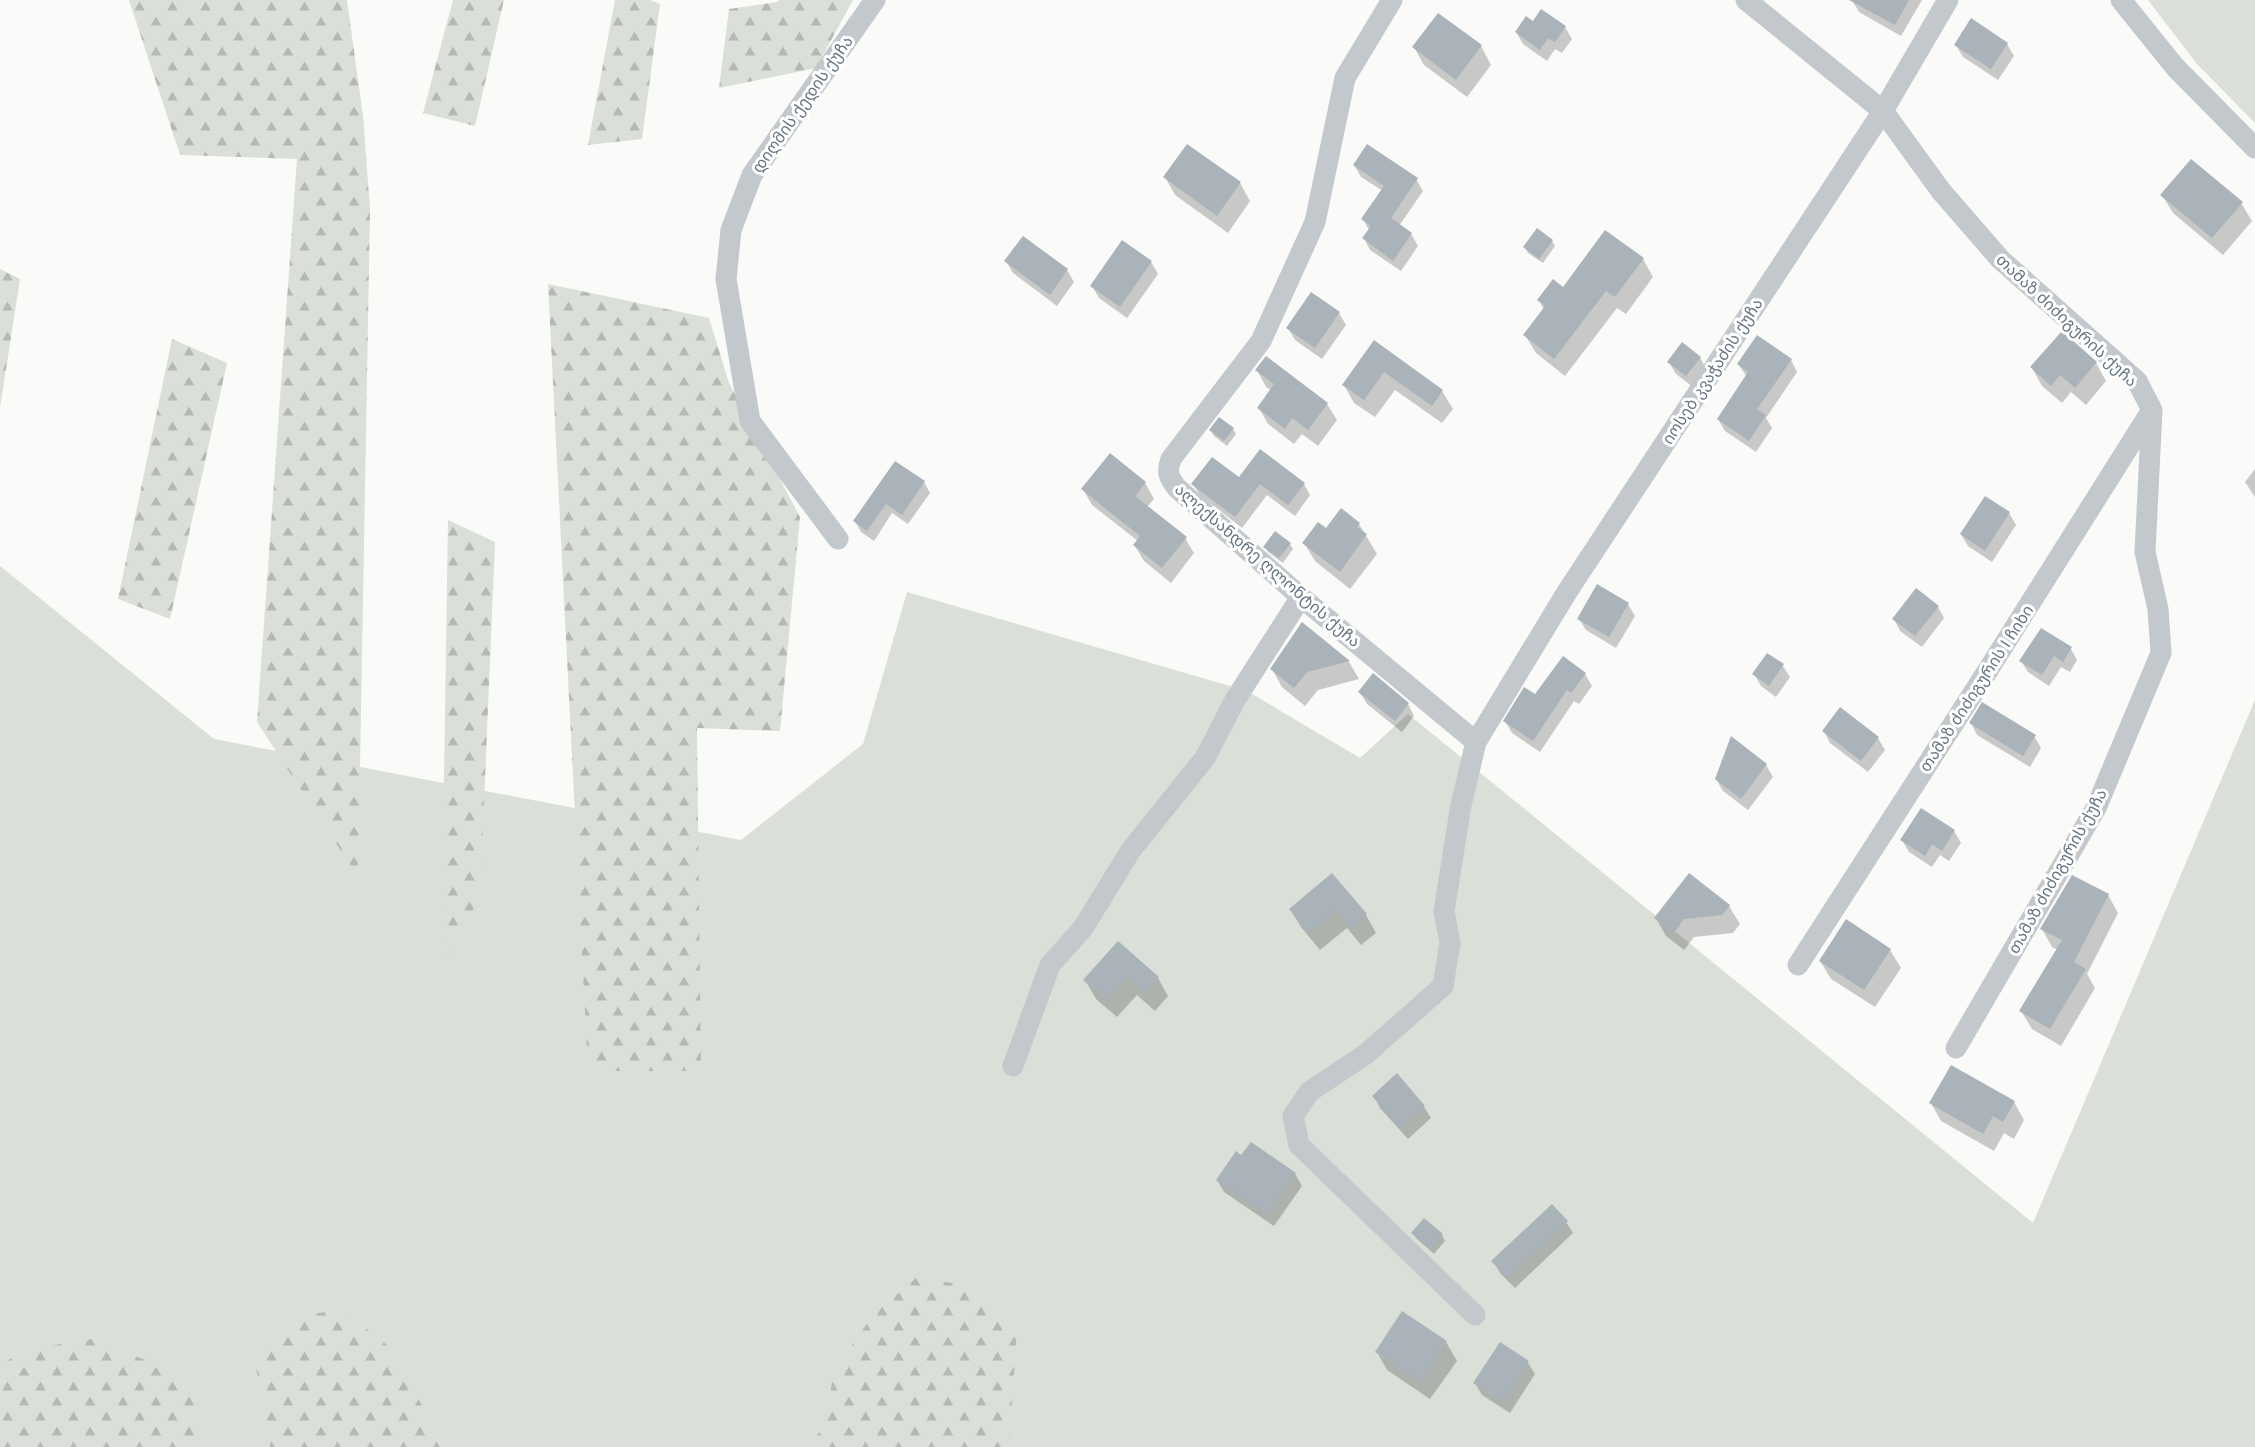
<svg xmlns="http://www.w3.org/2000/svg" width="2255" height="1447" viewBox="0 0 2255 1447" font-family="Arial,'Noto Sans Georgian',sans-serif">
<style>
.grass{fill:#dadfd7}
.forest{fill:url(#forest-firs)}
.shadow{fill:#0003}
.building{fill:#aab3b9}
.lines{fill:none;stroke-linecap:round;stroke-linejoin:round}
.street{stroke:#c3c8cc;stroke-width:21}
.labels{text-anchor:middle;stroke-width:6;stroke-linejoin:round;paint-order:stroke}
.street-label{font-size:16px;fill:#657683;stroke:#fff}
</style>
<defs>
<pattern id="forest-firs" width="22" height="20" patternUnits="userSpaceOnUse" patternTransform="scale(1.5)"><rect width="22" height="20" fill="#dadfd7"/><path d="M5 1l3.5 6h-7zM16 11l3.5 6h-7z" fill="#b4b9b4"/></pattern>
</defs>
<rect width="100%" height="100%" fill="#fafaf8"/>
<!-- grass -->
<path class="grass" d="M 2148,0 L 2255,0 L 2255,123 L 2197,64 Z
M 0,566 L 214,739 L 741,840 L 863,744 L 907,592 L 1247,691 L 1360,758 L 1408,714 L 2033,1223 L 2255,700 L 2255,1447 L 0,1447 Z"/>
<!-- forest -->
<path class="forest" d="M 129,0 L 347,0 L 363,116 L 370,209 L 358,877 L 257,722 L 297,159 L 180,155 Z
M 453,0 L 504,0 L 475,126 L 423,113 Z
M 615,0 L 650,0 L 660,4 L 642,139 L 588,145 Z
M 779,0 L 853,0 L 816,68 L 719,88 L 729,9 L 777,2 Z
M 0,269 L 20,279 L 0,408 Z
M 548,284 L 709,318 L 729,383 L 800,517 L 780,731 L 697,728 L 701,1071 L 588,1071 Z
M 172,339 L 227,363 L 170,619 L 118,599 Z
M 448,520 L 495,542 L 480,897 L 441,968 Z
M 917,1277 L 976,1287 L 1017,1329 L 1009,1447 L 810,1447 L 823,1426 L 835,1369 L 873,1315 Z
M 342,1309 L 387,1345 L 446,1447 L 270,1447 L 256,1367 L 286,1319 Z
M 91,1339 L 148,1361 L 197,1402 L 197,1447 L 0,1447 L 0,1364 L 31,1349 Z"/>
<!-- shadow -->
<path class="shadow" d="M 1852,0 L 1922,0 L 1901,36 L 1859,12 Z
M 1534,23 L 1565,27 L 1572,39 L 1562,53 L 1555,49 L 1547,61 L 1523,44 L 1516,32 Z
M 2007,44 L 2014,56 L 1998,80 L 1963,57 L 1956,45 Z
M 1481,46 L 1491,65 L 1467,97 L 1424,65 L 1414,47 Z
M 1354,165 L 1416,179 L 1423,191 L 1399,226 L 1411,234 L 1418,246 L 1401,271 L 1370,250 L 1364,238 L 1369,230 L 1363,219 L 1383,191 L 1361,177 Z
M 1165,177 L 1240,183 L 1250,201 L 1228,233 L 1175,195 Z
M 2162,195 L 2241,203 L 2252,221 L 2223,255 L 2173,213 Z
M 1023,238 L 1067,270 L 1074,282 L 1057,306 L 1013,273 L 1006,261 Z
M 1552,241 L 1555,246 L 1543,263 L 1528,253 L 1525,247 Z
M 1643,259 L 1653,277 L 1626,314 L 1617,308 L 1565,376 L 1536,353 L 1525,335 L 1544,310 L 1539,300 Z
M 1151,262 L 1158,274 L 1127,318 L 1099,298 L 1092,286 Z
M 1339,313 L 1346,325 L 1322,359 L 1295,340 L 1288,328 Z
M 2062,333 L 2096,363 L 2106,381 L 2086,405 L 2071,392 L 2062,403 L 2042,386 L 2032,368 Z
M 1374,342 L 1442,391 L 1453,409 L 1442,423 L 1395,390 L 1375,417 L 1354,403 L 1344,385 Z
M 1700,358 L 1707,370 L 1693,387 L 1676,374 L 1669,362 Z
M 1791,360 L 1797,372 L 1766,418 L 1772,428 L 1756,452 L 1725,431 L 1718,419 L 1747,377 L 1738,364 Z
M 1257,370 L 1327,404 L 1337,420 L 1318,446 L 1302,434 L 1294,444 L 1268,424 L 1259,408 L 1271,390 L 1266,387 Z
M 1233,429 L 1236,434 L 1227,446 L 1214,436 L 1211,431 Z
M 2255,469 L 2255,497 L 2245,482 Z
M 1239,479 L 1304,484 L 1310,495 L 1295,516 L 1267,495 L 1242,528 L 1200,495 L 1193,484 Z
M 924,482 L 930,493 L 908,524 L 892,513 L 874,541 L 861,532 L 855,521 Z
M 1145,483 L 1154,499 L 1147,507 L 1185,538 L 1194,553 L 1171,583 L 1144,561 L 1135,546 L 1138,541 L 1092,505 L 1083,489 Z
M 1986,498 L 2009,513 L 2016,525 L 1992,562 L 1968,546 L 1961,534 Z
M 1359,524 L 1377,554 L 1350,589 L 1315,561 L 1304,543 L 1327,530 Z
M 1290,544 L 1293,549 L 1283,563 L 1268,552 L 1265,547 Z
M 1628,604 L 1635,616 L 1616,648 L 1586,630 L 1579,619 Z
M 1938,607 L 1944,618 L 1922,647 L 1900,631 L 1894,619 Z
M 1302,624 L 1349,662 L 1359,679 L 1318,690 L 1305,706 L 1282,687 L 1272,669 Z
M 2071,649 L 2077,660 L 2070,672 L 2061,667 L 2049,686 L 2028,672 L 2021,661 Z
M 1783,666 L 1790,677 L 1776,697 L 1761,686 L 1754,674 Z
M 1585,674 L 1592,686 L 1579,704 L 1574,701 L 1540,752 L 1512,733 L 1505,721 L 1535,696 Z
M 1360,692 L 1408,704 L 1414,716 L 1402,732 L 1367,704 Z
M 1971,723 L 2034,736 L 2041,748 L 2030,767 L 1977,735 Z
M 1824,731 L 1878,738 L 1885,750 L 1868,772 L 1830,743 Z
M 1766,765 L 1773,777 L 1748,810 L 1723,791 L 1716,779 Z
M 1921,810 L 1954,831 L 1961,843 L 1949,861 L 1940,855 L 1932,867 L 1909,852 L 1902,840 Z
M 1332,875 L 1366,915 L 1376,933 L 1361,945 L 1347,928 L 1320,950 L 1301,927 L 1290,909 Z
M 1690,875 L 1729,906 L 1740,924 L 1733,933 L 1694,937 L 1684,950 L 1666,936 L 1656,918 Z
M 2108,895 L 2118,913 L 2087,974 L 2095,988 L 2061,1046 L 2032,1029 L 2021,1011 L 2057,950 L 2052,947 L 2042,929 Z
M 1118,943 L 1158,978 L 1168,996 L 1155,1011 L 1137,995 L 1117,1017 L 1096,999 L 1085,980 Z
M 1890,950 L 1901,968 L 1875,1007 L 1831,979 L 1820,961 Z
M 1374,1096 L 1424,1107 L 1431,1118 L 1408,1139 L 1380,1108 Z
M 2014,1102 L 2024,1120 L 2014,1139 L 2004,1133 L 1994,1151 L 1941,1121 L 1931,1103 Z
M 1242,1157 L 1295,1174 L 1302,1186 L 1274,1226 L 1224,1192 L 1217,1180 Z
M 1566,1222 L 1573,1233 L 1515,1288 L 1500,1273 L 1493,1261 Z
M 1413,1233 L 1442,1235 L 1445,1241 L 1434,1254 L 1416,1238 Z
M 1403,1313 L 1446,1342 L 1457,1361 L 1430,1399 L 1387,1370 L 1377,1352 Z
M 1501,1344 L 1528,1363 L 1535,1374 L 1510,1413 L 1482,1395 L 1475,1383 Z"/>
<!-- building -->
<path class="building" d="M 1849,0 L 1909,0 L 1895,25 Z
M 1541,9 L 1566,26 L 1555,42 L 1548,38 L 1540,50 L 1515,32 L 1526,16 L 1533,21 Z
M 1438,13 L 1482,45 L 1456,80 L 1412,47 Z
M 1971,18 L 2008,43 L 1991,69 L 1954,45 Z
M 1187,144 L 1241,182 L 1217,216 L 1163,177 Z
M 1367,144 L 1418,178 L 1391,218 L 1412,233 L 1393,261 L 1362,238 L 1371,226 L 1361,219 L 1384,186 L 1353,165 Z
M 2191,159 L 2243,202 L 2212,238 L 2160,195 Z
M 1537,228 L 1553,240 L 1539,259 L 1523,247 Z
M 1605,230 L 1644,258 L 1615,297 L 1606,291 L 1554,359 L 1523,335 L 1545,306 L 1537,300 L 1553,279 L 1563,287 Z
M 1023,236 L 1068,269 L 1050,295 L 1004,261 Z
M 1122,240 L 1152,261 L 1120,307 L 1090,286 Z
M 1311,292 L 1340,312 L 1315,348 L 1286,328 Z
M 2062,331 L 2097,362 L 2075,388 L 2060,375 L 2051,386 L 2030,367 Z
M 1757,335 L 1792,359 L 1757,409 L 1766,415 L 1749,441 L 1717,419 L 1748,372 L 1737,364 Z
M 1374,340 L 1443,390 L 1432,406 L 1384,372 L 1364,400 L 1342,385 Z
M 1682,342 L 1701,357 L 1686,376 L 1667,362 Z
M 1266,356 L 1328,403 L 1308,430 L 1292,418 L 1285,429 L 1257,408 L 1274,384 L 1255,370 Z
M 1219,417 L 1234,428 L 1224,441 L 1209,430 Z
M 1260,449 L 1305,483 L 1288,505 L 1260,484 L 1235,517 L 1191,484 L 1212,457 L 1239,477 Z
M 1110,453 L 1146,482 L 1135,496 L 1187,537 L 1162,568 L 1133,545 L 1140,536 L 1081,489 Z
M 895,461 L 925,481 L 902,515 L 886,504 L 867,531 L 853,521 Z
M 1985,496 L 2010,512 L 1985,551 L 1960,534 Z
M 1341,508 L 1360,523 L 1357,527 L 1367,534 L 1340,572 L 1302,543 L 1318,522 L 1326,528 Z
M 1275,531 L 1291,543 L 1279,558 L 1263,547 Z
M 1597,584 L 1629,603 L 1609,637 L 1577,619 Z
M 1916,588 L 1939,606 L 1915,636 L 1892,619 Z
M 1302,622 L 1350,661 L 1307,672 L 1294,688 L 1270,669 Z
M 2041,628 L 2072,647 L 2063,662 L 2054,656 L 2042,675 L 2019,661 Z
M 1767,653 L 1784,664 L 1769,686 L 1752,674 Z
M 1563,656 L 1586,673 L 1571,693 L 1567,690 L 1533,741 L 1503,721 L 1524,687 L 1535,694 Z
M 1373,673 L 1409,703 L 1395,721 L 1358,692 Z
M 1982,702 L 2036,735 L 2023,756 L 1969,723 Z
M 1840,707 L 1879,737 L 1861,761 L 1822,731 Z
M 1731,736 L 1767,764 L 1741,799 L 1715,779 Z
M 1921,808 L 1955,830 L 1942,851 L 1932,844 L 1925,856 L 1900,840 Z
M 1332,873 L 1367,914 L 1350,928 L 1335,911 L 1309,933 L 1289,909 Z
M 1689,873 L 1730,905 L 1722,915 L 1684,919 L 1674,933 L 1654,918 Z
M 2072,875 L 2109,894 L 2074,962 L 2086,969 L 2050,1029 L 2019,1011 L 2062,940 L 2040,929 Z
M 1846,919 L 1891,949 L 1864,990 L 1819,961 Z
M 1118,941 L 1159,977 L 1144,994 L 1126,978 L 1106,1000 L 1083,980 Z
M 1951,1065 L 2015,1101 L 2003,1122 L 1993,1116 L 1983,1134 L 1929,1103 Z
M 1397,1073 L 1425,1106 L 1400,1128 L 1372,1096 Z
M 1251,1142 L 1296,1173 L 1267,1215 L 1216,1180 L 1236,1151 L 1241,1155 Z
M 1552,1204 L 1568,1221 L 1507,1277 L 1491,1261 Z
M 1424,1218 L 1443,1234 L 1430,1249 L 1411,1233 Z
M 1402,1311 L 1447,1341 L 1420,1382 L 1375,1352 Z
M 1500,1342 L 1529,1361 L 1503,1402 L 1473,1383 Z"/>
<g class="lines">
<!-- street -->
<path class="street" d="M 1392,0 L 1345,78 L 1315,222 L 1261,341 L 1171,459 C 1166,472 1169,478 1177,488 L 1301,597 L 1476,742
M 1746,0 L 1883,111 L 1941,191 L 2000,259 L 2137,381 L 2152,410 L 2145,552 L 2158,609 L 2161,653 L 2096,808 L 1956,1048
M 2121,0 L 2175,67 L 2255,148
M 838,539 L 750,421 L 726,279 L 731,230 L 752,175 L 875,0
M 1798,965 L 1990,667 L 2150,413
M 1013,1066 L 1050,965 L 1083,928 L 1131,850 L 1205,758 L 1235,700 L 1301,597
M 1475,1315 L 1299,1145 L 1293,1116 L 1309,1092 L 1366,1054 L 1443,986 L 1450,943 L 1444,911 L 1461,805 L 1476,742 L 1567,592 L 1883,111 L 1948,0"/>
</g>
<g class="labels">
<!-- street labels -->
<g class="street-label">
<text transform="translate(802 104) rotate(-55)" y="6">დიღმის ქედის ქუჩა</text>
<text transform="translate(2067 320) rotate(43)" y="6">თამაზ ძიძიგურის ქუჩა</text>
<text transform="translate(1712 371) rotate(-57)" y="6">იოსებ კვაჭაძის ქუჩა</text>
<text transform="translate(1268 565) rotate(41)" y="6">ალექსანდრე ღლონტის ქუჩა</text>
<text transform="translate(1976 688) rotate(-57)" y="6">თამაზ ძიძიგურის I ჩიხი</text>
<text transform="translate(2057 871) rotate(-61)" y="6">თამაზ ძიძიგურის ქუჩა</text>
</g>
</g>
</svg>
